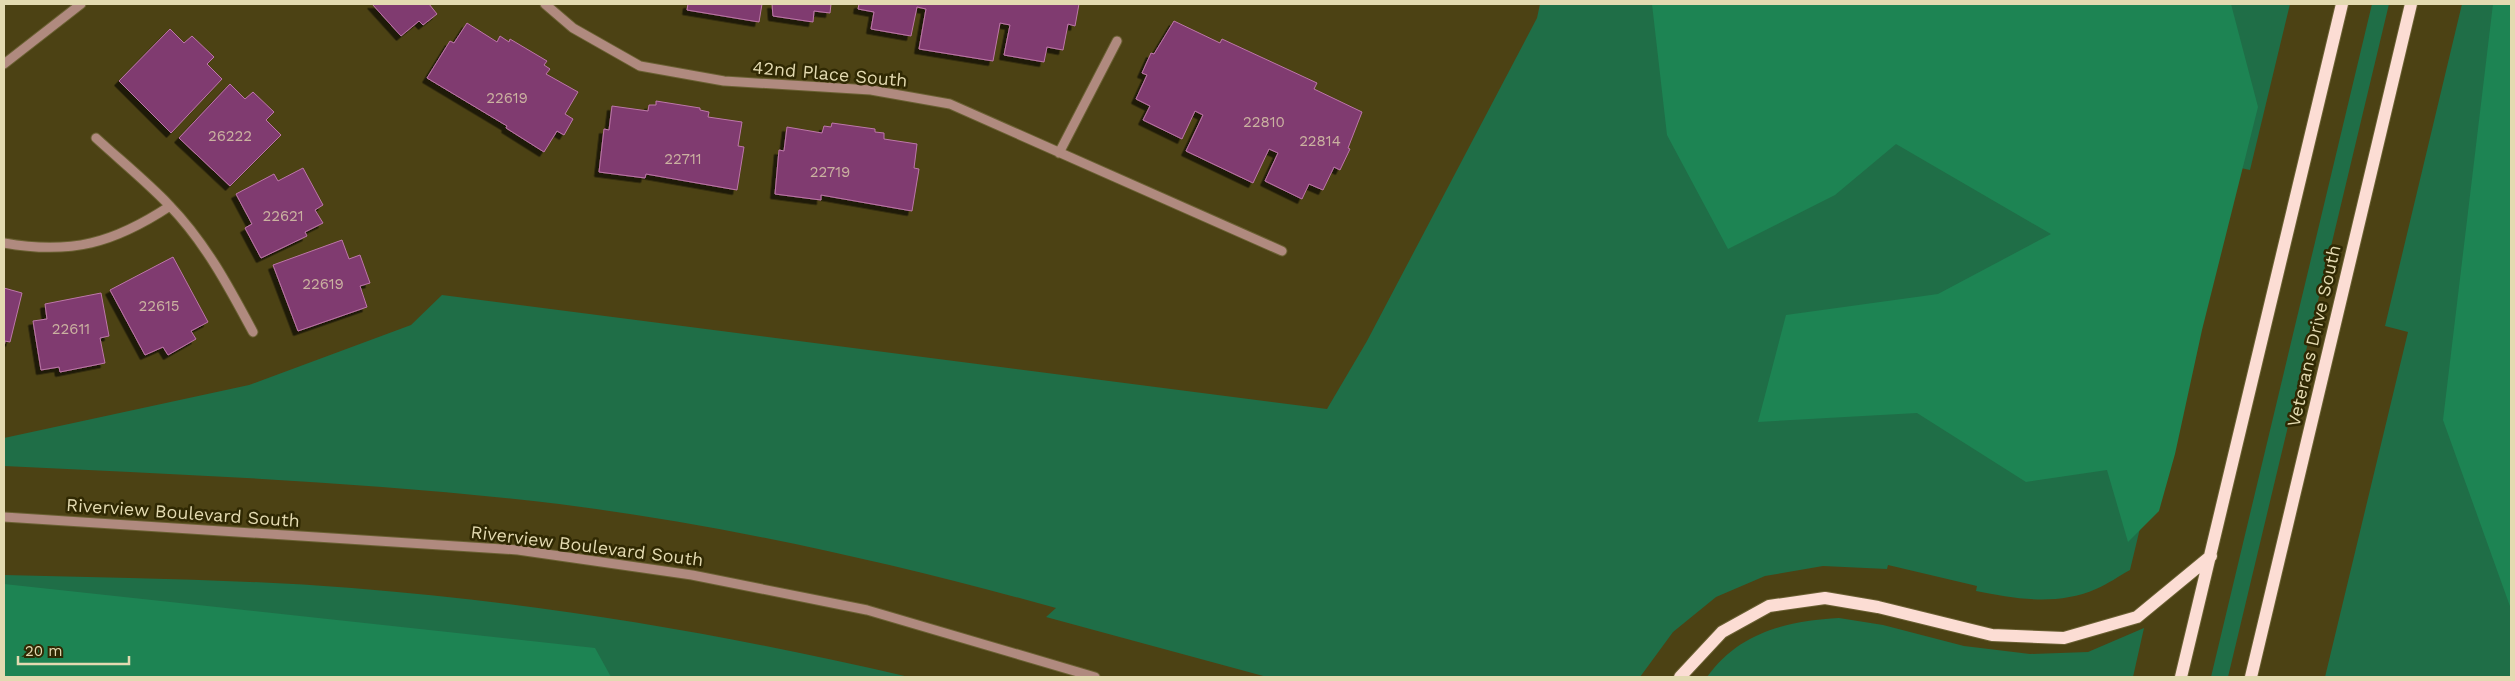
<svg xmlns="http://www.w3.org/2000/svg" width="2515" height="681" viewBox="0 0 2515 681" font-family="'Work Sans',sans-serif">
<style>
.green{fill:#1f6e47}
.forest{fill:#1d8453}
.building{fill:#803a6f;stroke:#bd77aa;filter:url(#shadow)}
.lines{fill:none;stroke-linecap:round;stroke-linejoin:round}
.minor-casing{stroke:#6a6033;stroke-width:11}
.major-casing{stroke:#6a6033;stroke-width:14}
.minor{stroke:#b08a7f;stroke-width:9}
.major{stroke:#fcddd4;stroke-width:12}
.labels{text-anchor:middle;stroke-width:5;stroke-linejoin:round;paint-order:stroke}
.number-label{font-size:15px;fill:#cab2a0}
.street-label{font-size:18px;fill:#e3dab1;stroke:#302903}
</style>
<defs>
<filter id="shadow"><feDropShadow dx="-4.5" dy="4.5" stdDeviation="0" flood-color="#0009"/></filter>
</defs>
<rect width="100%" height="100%" fill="#4c4214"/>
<!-- green -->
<path class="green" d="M 1540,4 L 2290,4 L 2250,170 L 2227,165 L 2130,570 C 2119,576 2108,584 2096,589 C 2057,606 2016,599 1976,591 L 1977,586 L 1888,565 L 1887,569 L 1823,566 L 1765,576 L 1716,597 L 1673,632 L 1640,677 L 1267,677 L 1046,617 L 1056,608 C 893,563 726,525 559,504 C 374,482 189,475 4,466 L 4,438 L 249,385 L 411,325 L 442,295 L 1327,409 L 1367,341 L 1537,18 Z
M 2372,4 L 2389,4 L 2228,677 L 2211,677 Z
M 2462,4 L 2511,4 L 2511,677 L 2325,677 L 2408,332 L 2385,326 Z
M 4,575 C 120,578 236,579 352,588 C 540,603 725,634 909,677 L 4,677 Z
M 1839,618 L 1883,625 L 1964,646 L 2030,654 L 2088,652 L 2144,628 L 2133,677 L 1707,677 C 1739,632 1787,621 1839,618 Z"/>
<!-- forest -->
<path class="forest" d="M 1652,4 L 2231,4 L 2258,107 L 2202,330 L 2175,454 L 2159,511 L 2128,542 L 2107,470 L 2026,482 L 1917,413 L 1758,422 L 1786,315 L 1938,294 L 2051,234 L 1896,144 L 1835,195 L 1728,249 L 1667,135 Z
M 2493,4 L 2511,4 L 2511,609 L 2443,420 Z
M 4,584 L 595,648 L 611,677 L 4,677 Z"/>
<!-- building -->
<path class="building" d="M 372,4 L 429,4 L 437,14 L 423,25 L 419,21 L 401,36 Z
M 688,4 L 762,4 L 759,22 L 687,10 Z
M 772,4 L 831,4 L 830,13 L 814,11 L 813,22 L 773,16 Z
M 859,4 L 1079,4 L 1075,26 L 1068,24 L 1063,50 L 1047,47 L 1044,62 L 1004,55 L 1010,25 L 1000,23 L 993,61 L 919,49 L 926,9 L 917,7 L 911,36 L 871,29 L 874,12 L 858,9 Z
M 1174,21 L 1220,43 L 1222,39 L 1317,83 L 1314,89 L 1362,112 L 1348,148 L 1350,149 L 1340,170 L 1334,167 L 1323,190 L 1309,184 L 1302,199 L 1265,181 L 1278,153 L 1269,149 L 1253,183 L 1186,151 L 1203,115 L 1195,111 L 1182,139 L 1143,120 L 1150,106 L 1136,99 L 1147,75 L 1142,73 L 1151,53 L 1154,54 Z
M 467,23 L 497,42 L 500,36 L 509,42 L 510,39 L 547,61 L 544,65 L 550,69 L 546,74 L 578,92 L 565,114 L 573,119 L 564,135 L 557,131 L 544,152 L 506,128 L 507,126 L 427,78 L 450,41 L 454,43 Z
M 170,29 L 184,43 L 192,36 L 214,57 L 207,64 L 222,79 L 171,133 L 119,81 Z
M 230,84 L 245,99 L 253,92 L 274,112 L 266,120 L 281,135 L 230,186 L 179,138 Z
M 656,101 L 700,108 L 700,110 L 709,112 L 708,117 L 742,122 L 738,146 L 744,147 L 737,190 L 646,174 L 645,178 L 599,172 L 604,129 L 609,130 L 612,106 L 648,111 L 649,105 L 656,105 Z
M 832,123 L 875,129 L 875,132 L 884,133 L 884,139 L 917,144 L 914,168 L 919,169 L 912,211 L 821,195 L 821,200 L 775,194 L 779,150 L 784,151 L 787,127 L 822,133 L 824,126 L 831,127 Z
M 303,168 L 323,205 L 315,210 L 323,223 L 305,232 L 307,236 L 261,258 L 245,228 L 252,224 L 236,194 L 274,174 L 278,181 Z
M 342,240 L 349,259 L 360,255 L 370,283 L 360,286 L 367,307 L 298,331 L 273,265 Z
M 173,257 L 208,322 L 191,331 L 196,339 L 168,355 L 163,347 L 145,355 L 110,290 Z
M 4,288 L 22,293 L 10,342 L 5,341 L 4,347 Z
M 101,293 L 109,336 L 100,338 L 105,363 L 60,372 L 59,367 L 41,370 L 33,321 L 47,319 L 45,304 Z"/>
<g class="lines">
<defs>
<path id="minor" d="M 545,4 L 573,28 L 640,66 L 724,81 L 871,90 L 950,104 L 1282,251
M 4,64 L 81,4
M 96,138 C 120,160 146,181 169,205 C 205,242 229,287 253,332
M 1059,153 L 1117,41
M 4,243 C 71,255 114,243 170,206
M 4,517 L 518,550 L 692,575 L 867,610 L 1095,677"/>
<path id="major" d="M 1680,677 L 1722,632 L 1769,606 L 1825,598 L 1878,607 L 1992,635 L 2064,638 L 2137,617 L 2211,556
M 2181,677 L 2342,4
M 2251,677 L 2411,4"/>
</defs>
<!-- minor casing -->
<use href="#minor" class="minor-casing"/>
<!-- major casing -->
<use href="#major" class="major-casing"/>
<!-- minor -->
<use href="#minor" class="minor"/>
<!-- major -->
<use href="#major" class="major"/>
</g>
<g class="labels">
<!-- number labels -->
<g class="number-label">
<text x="507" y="103">22619</text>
<text x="1264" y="127">22810</text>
<text x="230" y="141">26222</text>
<text x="1320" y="146">22814</text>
<text x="683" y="164">22711</text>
<text x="830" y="177">22719</text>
<text x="283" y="221">22621</text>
<text x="323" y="289">22619</text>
<text x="159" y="311">22615</text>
<text x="71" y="334">22611</text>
</g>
<!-- street labels -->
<g class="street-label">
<text transform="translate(830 74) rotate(5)" y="6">42nd Place South</text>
<text transform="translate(2314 336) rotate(-77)" y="6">Veterans Drive South</text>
<text transform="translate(183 513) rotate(4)" y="6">Riverview Boulevard South</text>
<text transform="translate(587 546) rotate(7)" y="6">Riverview Boulevard South</text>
</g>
</g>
<!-- border -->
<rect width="2515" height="681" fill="none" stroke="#e3dab1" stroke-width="10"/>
<!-- scale -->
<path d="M18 656v8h111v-8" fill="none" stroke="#e3dab1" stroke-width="2.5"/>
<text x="25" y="656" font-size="15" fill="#e3dab1" stroke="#302903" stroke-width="4" paint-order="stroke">20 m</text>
</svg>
